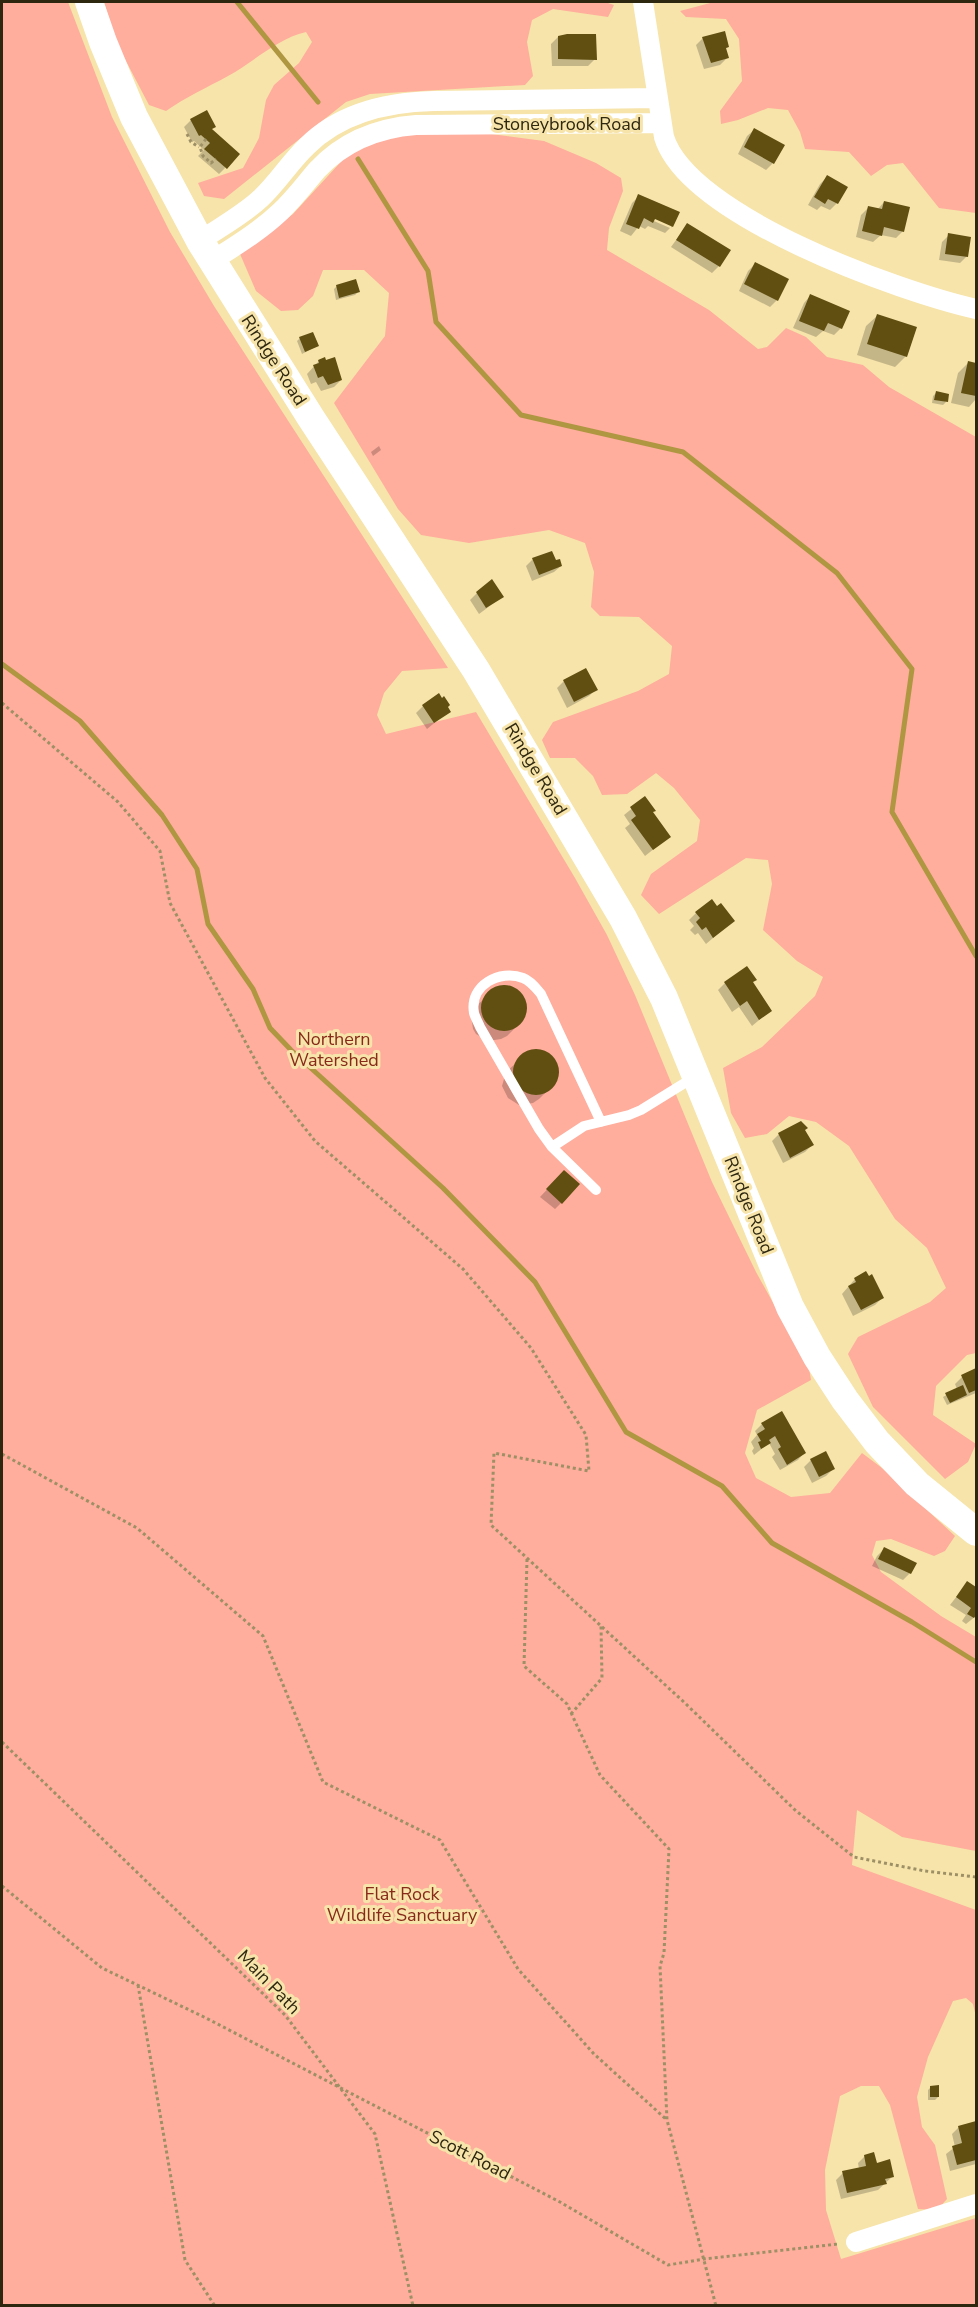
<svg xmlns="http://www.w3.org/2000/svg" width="978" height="2307" viewBox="0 0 978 2307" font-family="'Nunito Sans',sans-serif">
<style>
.green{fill:#ffad9c}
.shadow{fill:#0003}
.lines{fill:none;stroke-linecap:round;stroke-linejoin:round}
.stream{stroke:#af9641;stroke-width:5}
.building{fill:#604f11}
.path{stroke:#9e9066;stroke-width:3;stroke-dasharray:3 3;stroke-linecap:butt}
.lane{stroke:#fff;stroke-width:10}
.street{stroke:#fff;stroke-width:20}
.secondary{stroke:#fff;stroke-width:28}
.labels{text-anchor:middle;stroke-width:6;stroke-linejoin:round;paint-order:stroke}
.street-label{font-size:18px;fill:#2e2710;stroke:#f7e4aa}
.park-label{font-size:18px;fill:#882a19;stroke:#f7e4aa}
</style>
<rect width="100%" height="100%" fill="#f7e4aa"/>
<!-- green -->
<path class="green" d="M 2,2 L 68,2 L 112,117 L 170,232 L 214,306 L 448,668 L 402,671 L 384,693 L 377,715 L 386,734 L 476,712 L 575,878 L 607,935 L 635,995 L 712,1182 L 756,1272 L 809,1368 L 811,1380 L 757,1410 L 745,1453 L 756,1478 L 791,1497 L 830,1493 L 862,1453 L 882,1468 L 955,1536 L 945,1551 L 934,1556 L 891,1539 L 876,1541 L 872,1555 L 881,1572 L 941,1616 L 976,1637 L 976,1851 L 902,1837 L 857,1810 L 852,1865 L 976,1910 L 976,2017 L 973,2004 L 966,1998 L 953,2001 L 928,2057 L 917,2097 L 922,2127 L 935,2145 L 947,2199 L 937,2210 L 918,2209 L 890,2105 L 879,2086 L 861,2086 L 840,2096 L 825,2170 L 826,2210 L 841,2259 L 976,2218 L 976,2305 L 2,2306 Z
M 104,2 L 605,2 L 614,5 L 608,17 L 553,9 L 532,20 L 527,42 L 533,76 L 525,85 L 370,94 L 346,102 L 224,199 L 204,196 L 198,183 L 243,168 L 259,138 L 266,100 L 274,85 L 299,63 L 312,42 L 306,32 C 276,39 254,62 228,76 C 206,88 186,97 166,111 L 149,105 L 117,44 Z
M 714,2 L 976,2 L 976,213 L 939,208 L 903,163 L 887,165 L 871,176 L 849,152 L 805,149 L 800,132 L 788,110 L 768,108 L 738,120 L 721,124 L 720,111 L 742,81 L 739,39 L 726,19 L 686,17 L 680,11 Z
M 461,130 L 544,141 L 596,163 L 621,178 L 623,191 L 609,228 L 607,250 L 709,310 L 758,349 L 767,347 L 786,328 L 806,337 L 827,357 L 863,365 L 889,387 L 976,437 L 976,1353 L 967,1355 L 936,1386 L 933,1415 L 976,1444 L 968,1462 L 945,1479 L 873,1407 L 848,1354 L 858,1337 L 930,1302 L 946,1288 L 927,1248 L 895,1219 L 849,1146 L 816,1122 L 789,1116 L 767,1134 L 745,1138 L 731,1113 L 723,1068 L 762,1047 L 815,996 L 823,977 L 797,961 L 763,930 L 772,884 L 768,860 L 746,858 L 659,914 L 641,895 L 651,874 L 697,841 L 700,820 L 674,788 L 656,773 L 627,794 L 602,795 L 593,776 L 575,758 L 550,758 L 542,740 L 553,722 L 638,691 L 669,674 L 672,646 L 639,617 L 600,616 L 591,607 L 594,572 L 585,543 L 549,530 L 469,543 L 421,535 L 398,509 L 334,403 L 385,336 L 389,293 L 364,270 L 323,270 L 313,296 L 298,310 L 281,311 L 256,291 L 240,254 L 293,214 L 349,153 L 405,131 Z"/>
<!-- shadow -->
<path class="shadow" d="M 558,37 L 595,59 L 588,66 L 552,66 L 551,44 Z
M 703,38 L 728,47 L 725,49 L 727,58 L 720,65 L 704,69 L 696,45 Z
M 191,120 L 211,130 L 225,168 L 219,174 L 198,156 L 204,150 L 194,141 L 192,142 L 184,127 Z
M 754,130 L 773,163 L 766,170 L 738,154 L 747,136 Z
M 827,177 L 846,187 L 837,203 L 830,210 L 821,206 L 817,210 L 808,205 L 820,184 Z
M 639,196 L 678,213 L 671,228 L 671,225 L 648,215 L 647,218 L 670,228 L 665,233 L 648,226 L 645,229 L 639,226 L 631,236 L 620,231 L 632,203 Z
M 884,202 L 903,231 L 896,238 L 881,235 L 873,242 L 856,237 L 861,215 L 868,208 L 877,210 Z
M 687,225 L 719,266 L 712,273 L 671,247 Z
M 949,235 L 967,256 L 960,263 L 939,260 L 942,242 Z
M 755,264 L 777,300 L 770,307 L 739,291 L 748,271 Z
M 337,286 L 358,292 L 355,295 L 336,300 L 334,289 Z
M 810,296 L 841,328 L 834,335 L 823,331 L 816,337 L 793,328 L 804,303 Z
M 877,316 L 906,356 L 895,367 L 857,355 L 866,326 Z
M 300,338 L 317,346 L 302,354 L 297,341 Z
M 334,359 L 341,380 L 334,387 L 321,391 L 316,382 L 311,384 L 307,374 L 319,361 Z
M 968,363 L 976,364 L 976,399 L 969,407 L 951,403 L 958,373 Z
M 936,393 L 946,402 L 943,405 L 932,403 L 933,396 Z
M 379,446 L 381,450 L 373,456 L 371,452 Z
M 533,559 L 555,562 L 561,566 L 554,572 L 532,581 L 526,566 Z
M 477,593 L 502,597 L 479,614 L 470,600 Z
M 564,681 L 596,689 L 589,696 L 567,708 L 557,688 Z
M 423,706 L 446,707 L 449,711 L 427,729 L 416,713 Z
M 645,798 L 651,813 L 669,837 L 645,856 L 625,828 L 630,824 L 624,815 Z
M 696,913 L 733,921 L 706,944 L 698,933 L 695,935 L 690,930 L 694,926 L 689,920 Z
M 725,983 L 752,983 L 770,1011 L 752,1026 L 739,1007 L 732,1012 L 718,990 Z
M 497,987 L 512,988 L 523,998 L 525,1013 L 519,1024 L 507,1036 L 501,1039 L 488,1041 L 476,1034 L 473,1029 L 471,1015 L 474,1008 Z
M 529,1051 L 544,1052 L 555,1061 L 557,1076 L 550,1088 L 539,1099 L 533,1103 L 519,1105 L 508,1098 L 502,1086 L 506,1072 Z
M 801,1123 L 812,1145 L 805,1152 L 783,1163 L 772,1141 L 779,1134 Z
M 557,1179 L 561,1203 L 555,1209 L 540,1197 Z
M 868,1278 L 882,1298 L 875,1305 L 853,1316 L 842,1294 L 855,1279 Z
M 976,1370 L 976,1393 L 947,1405 L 943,1397 L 957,1389 L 955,1384 L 962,1377 Z
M 762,1424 L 804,1453 L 798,1460 L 780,1470 L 772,1457 L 775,1454 L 769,1443 L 754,1455 L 752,1451 L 754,1448 L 751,1442 L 757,1435 L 755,1431 Z
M 811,1460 L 833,1469 L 826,1476 L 812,1483 L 804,1467 Z
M 884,1549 L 910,1573 L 903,1580 L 872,1566 L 877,1556 Z
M 967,1583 L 976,1589 L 976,1616 L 966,1624 L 962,1621 L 966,1615 L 950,1605 Z
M 931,2087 L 938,2097 L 935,2100 L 928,2100 L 928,2090 Z
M 976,2123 L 976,2164 L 950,2171 L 946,2154 L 955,2147 L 952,2134 L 959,2127 Z
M 865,2156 L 893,2176 L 878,2190 L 841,2199 L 836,2180 L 843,2173 L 859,2169 L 858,2163 Z"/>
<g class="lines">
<!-- stream -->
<path class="stream" d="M 237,2 L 318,102
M 358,159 L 428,271 L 436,322 L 521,415 L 683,452 L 837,573 L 912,669 L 892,812 L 976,956
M 2,664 L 80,721 L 162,815 L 197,869 L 208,924 L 253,989 L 270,1028 L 291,1050 L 443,1188 L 535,1282 L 626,1432 L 722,1486 L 772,1543 L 912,1622 L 976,1662"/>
</g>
<!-- building -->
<path class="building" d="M 725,31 L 729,47 L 726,48 L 729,58 L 711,63 L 702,37 Z
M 567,34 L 596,34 L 597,60 L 558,59 L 558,36 Z
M 207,110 L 216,127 L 212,129 L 240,154 L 227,169 L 204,149 L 210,143 L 201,135 L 199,136 L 190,119 Z
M 754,128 L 785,145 L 774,164 L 744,147 Z
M 827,175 L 848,187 L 838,204 L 828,199 L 825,204 L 814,197 Z
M 638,194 L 680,212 L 673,227 L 655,219 L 653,223 L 644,218 L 639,229 L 626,224 Z
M 884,201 L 910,207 L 904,232 L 884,227 L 882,236 L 862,231 L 868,206 L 882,209 Z
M 687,223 L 731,250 L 720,267 L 676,240 Z
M 948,233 L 971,237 L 968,257 L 945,254 Z
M 755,262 L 789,279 L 778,301 L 744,284 Z
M 356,279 L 360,292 L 339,298 L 336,285 Z
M 810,294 L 850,311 L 842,329 L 828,323 L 824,331 L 799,321 Z
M 877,314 L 917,327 L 907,357 L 867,344 Z
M 313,332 L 319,346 L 305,352 L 299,337 Z
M 325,357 L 326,360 L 335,357 L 342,380 L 328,385 L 323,376 L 318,378 L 313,365 L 319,363 L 318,360 Z
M 968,361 L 976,363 L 976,396 L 961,393 Z
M 936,391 L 949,394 L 948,402 L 934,400 Z
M 552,551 L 556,560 L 560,559 L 562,566 L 539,575 L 532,558 Z
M 492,579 L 504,597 L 486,608 L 476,592 Z
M 586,668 L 598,690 L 574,702 L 563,680 Z
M 439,693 L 442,698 L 444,696 L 450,705 L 448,707 L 451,712 L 434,723 L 422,705 Z
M 645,796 L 656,811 L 653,812 L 671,837 L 653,850 L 631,820 L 636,816 L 630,807 Z
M 712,899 L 717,906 L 721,903 L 735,921 L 713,938 L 706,927 L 702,930 L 696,922 L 700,918 L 695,912 Z
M 747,966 L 757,980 L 753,982 L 772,1011 L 759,1020 L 747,1001 L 740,1006 L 724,982 Z
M481 1008a23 23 0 1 1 46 0a23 23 0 1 1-46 0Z
M513 1072a23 23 0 1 1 46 0a23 23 0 1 1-46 0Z
M 801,1121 L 808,1128 L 805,1130 L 814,1145 L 790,1158 L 778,1133 Z
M 564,1170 L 580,1184 L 562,1204 L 546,1189 Z
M 866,1271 L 869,1276 L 872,1274 L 884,1298 L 861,1310 L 848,1286 L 856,1282 L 854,1278 Z
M 976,1368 L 976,1390 L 969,1393 L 961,1375 Z
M 963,1385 L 967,1395 L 950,1403 L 945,1393 Z
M 782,1411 L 806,1453 L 787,1465 L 778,1449 L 781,1447 L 775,1436 L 769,1440 L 771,1443 L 761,1449 L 758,1442 L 761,1441 L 757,1434 L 765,1429 L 761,1423 Z
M 826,1451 L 835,1469 L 819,1477 L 810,1459 Z
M 884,1547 L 917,1563 L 911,1574 L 878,1559 Z
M 967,1581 L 976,1587 L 976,1615 L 974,1618 L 967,1614 L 971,1608 L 956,1597 Z
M 939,2085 L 939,2097 L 930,2097 L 930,2086 Z
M 976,2121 L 976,2160 L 957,2165 L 952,2146 L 962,2143 L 958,2126 Z
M 874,2152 L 877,2163 L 890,2159 L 894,2177 L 885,2179 L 887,2184 L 847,2193 L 842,2171 L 866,2166 L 864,2155 Z"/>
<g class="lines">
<!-- path -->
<path class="path" d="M 187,134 L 191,142 L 199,147
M 206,139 L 200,147 L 203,156 L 211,163 L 216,159
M 2,703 L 118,802 L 160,851 L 170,903 L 265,1078 L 315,1141 L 463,1269 L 531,1348 L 586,1435 L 589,1471 L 494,1453 L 491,1525 L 686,1704 L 795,1810 L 854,1857 L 925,1871 L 976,1877
M 2,1454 L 137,1528 L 263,1636 L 323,1782 L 440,1840 L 518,1969 L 594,2054 L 667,2120
M 527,1559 L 524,1666 L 567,1704 L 600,1775 L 669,1849 L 664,1953 L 660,1966 L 667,2120 L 716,2306
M 571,1714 L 602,1678 L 601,1626
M 2,1742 L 285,2015 L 375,2134 L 413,2306
M 2,1886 L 102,1968 L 206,2018 L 560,2202 L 668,2265 L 704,2259 L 838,2244
M 138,1985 L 185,2260 L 215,2306"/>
<!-- lane -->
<path class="lane" d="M 552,1147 L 584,1126 L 629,1115 L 641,1110 L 696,1076
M 596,1190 L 552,1147 L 539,1129 L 480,1027 C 478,1022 475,1017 474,1013 C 469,985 500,969 523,978 C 531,981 536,988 541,994 L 601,1122"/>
<!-- street -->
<path class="street" d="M 643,2 L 664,137 C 688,216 900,292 976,309
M 200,241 C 220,227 243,215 261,198 C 278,182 290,162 307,146 C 341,112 388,102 434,101 L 657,98
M 212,261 C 235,246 260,231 280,212 C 294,199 305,184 317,170 C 344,141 377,128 416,125 L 660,123
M 856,2242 L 976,2204"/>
<!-- secondary -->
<path class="secondary" d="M 89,2 L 103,42 L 134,117 L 200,241 L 311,418 L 476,670 L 623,918 L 664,998 L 790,1307 L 817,1357 L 845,1400 L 877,1442 L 917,1484 L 976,1532"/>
</g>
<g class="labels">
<!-- street labels -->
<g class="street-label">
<text x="567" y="130">Stoneybrook Road</text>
<text transform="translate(274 360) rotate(57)" y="6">Rindge Road</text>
<text transform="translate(536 769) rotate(59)" y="6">Rindge Road</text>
<text transform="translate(749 1205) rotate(68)" y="6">Rindge Road</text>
<text transform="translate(269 1982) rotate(46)" y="6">Main Path</text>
<text transform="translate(470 2155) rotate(27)" y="6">Scott Road</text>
</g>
<!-- park labels -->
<g class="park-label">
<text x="334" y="1045">Northern<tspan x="334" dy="21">Watershed</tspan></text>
<text x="402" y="1900">Flat Rock<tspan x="402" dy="21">Wildlife Sanctuary</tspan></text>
</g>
</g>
<!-- border -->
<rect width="978" height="2307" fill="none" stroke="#2e2710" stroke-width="6"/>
</svg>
